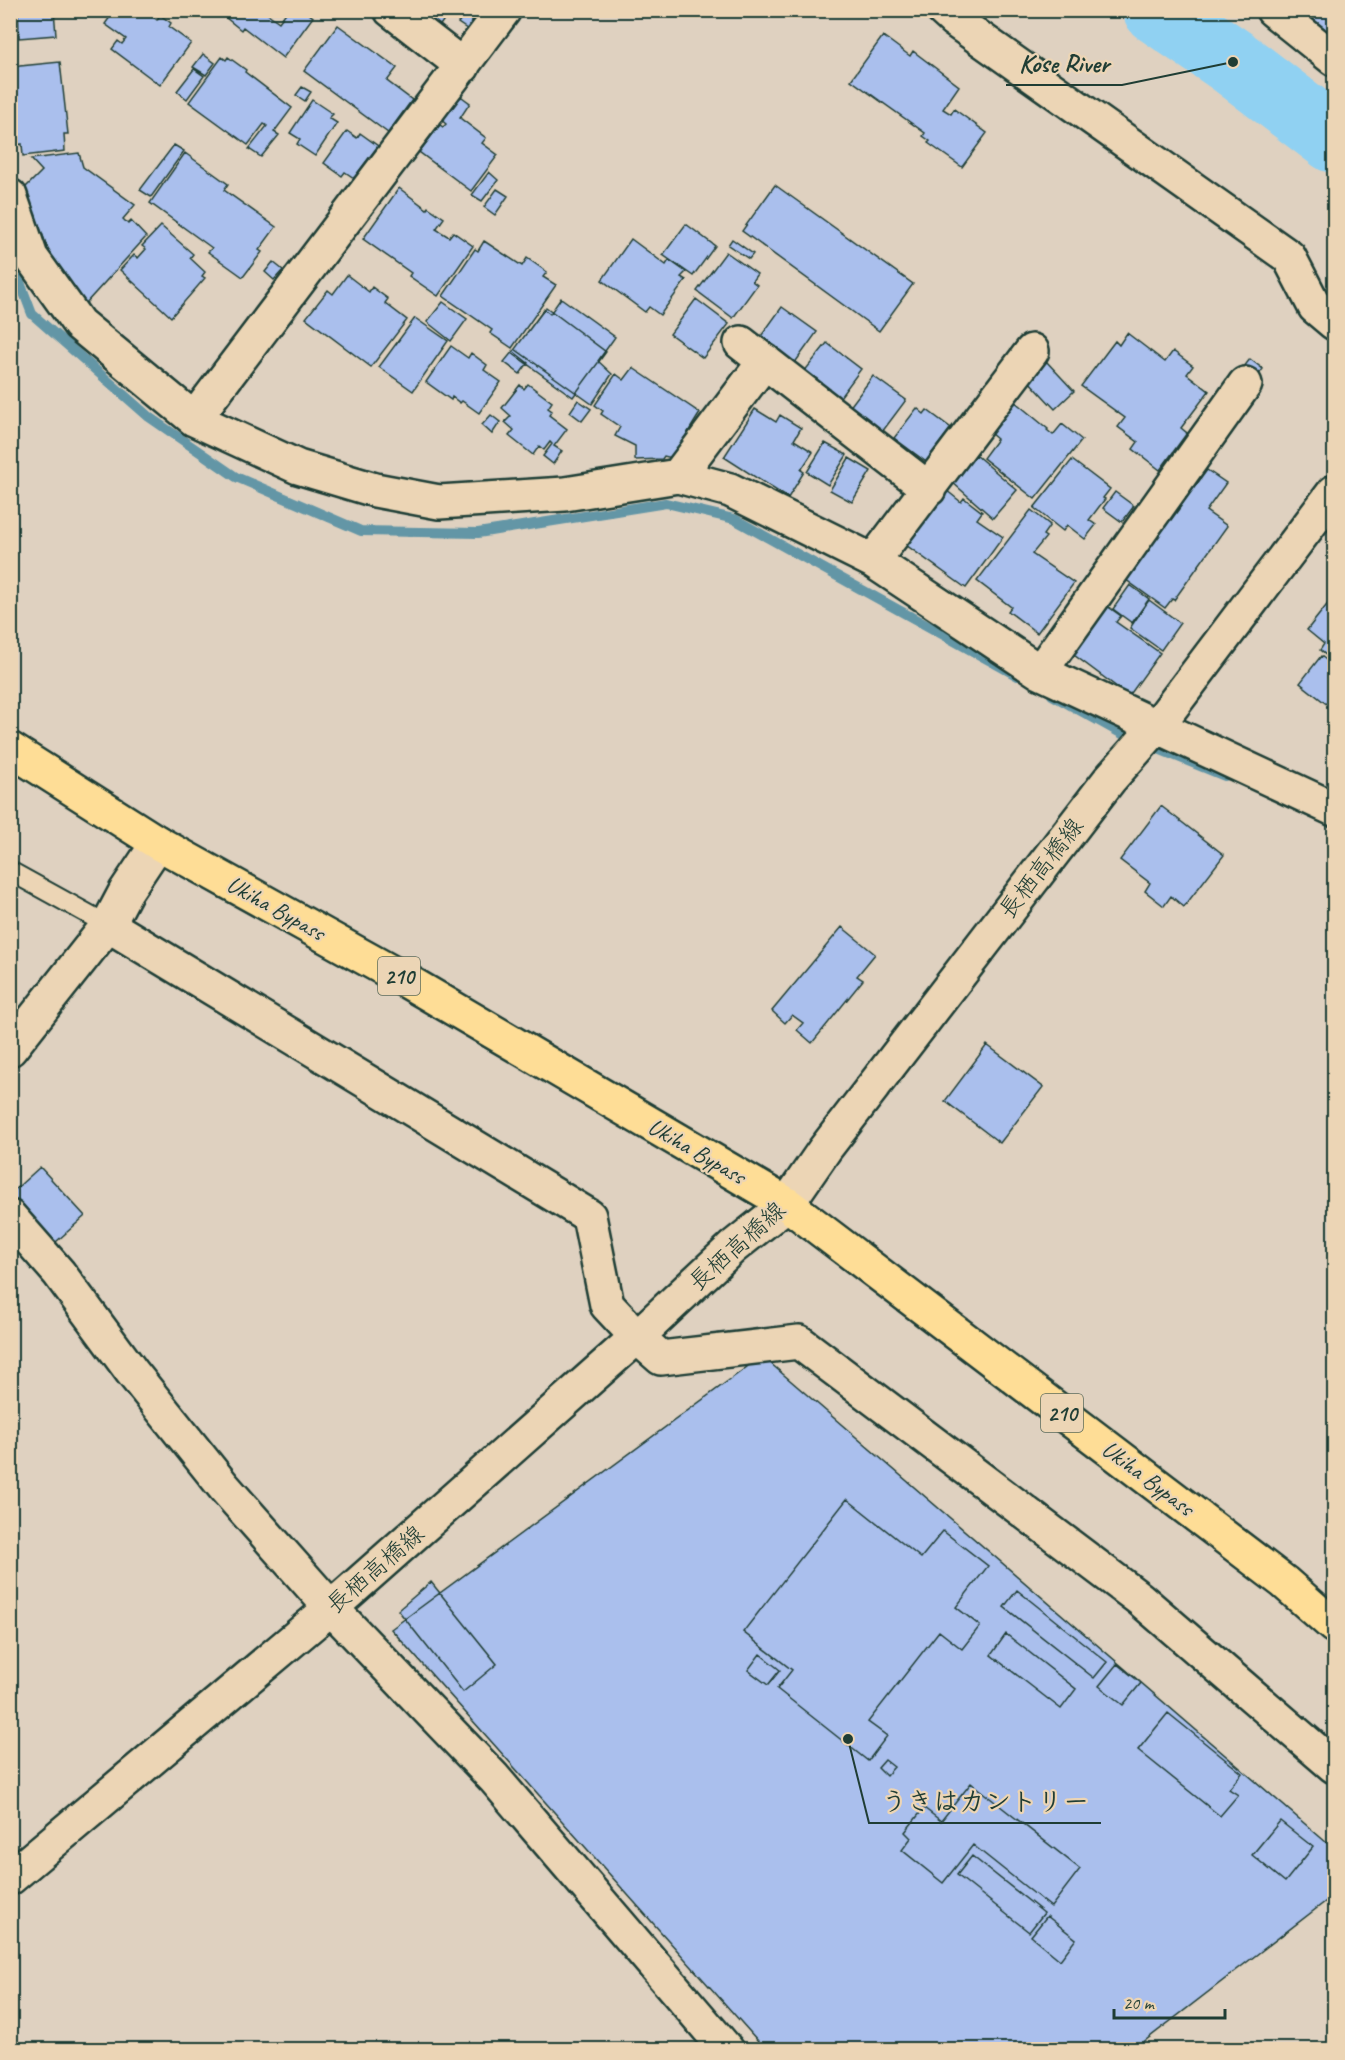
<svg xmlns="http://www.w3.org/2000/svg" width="1345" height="2060" viewBox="0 0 1345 2060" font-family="Caveat,'Klee One',sans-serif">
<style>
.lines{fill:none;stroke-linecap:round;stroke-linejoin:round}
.stream{stroke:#6396a6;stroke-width:10}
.river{stroke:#90d1f2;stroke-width:68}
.building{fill:#aabfed;stroke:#1f3d34;stroke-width:1.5}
.service-casing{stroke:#1f3d34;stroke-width:22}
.minor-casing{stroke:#1f3d34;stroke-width:38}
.secondary-casing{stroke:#1f3d34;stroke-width:38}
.trunk-casing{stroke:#1f3d34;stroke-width:38}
.service{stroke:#ecd5b5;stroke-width:18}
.minor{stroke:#ecd5b5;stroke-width:33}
.secondary{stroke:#ecd5b5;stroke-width:33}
.trunk{stroke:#fedd96;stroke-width:33}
.labels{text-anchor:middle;stroke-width:4.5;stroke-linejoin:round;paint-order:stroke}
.shield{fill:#ecd5b5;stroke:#5c6b5b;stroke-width:1.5}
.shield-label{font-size:22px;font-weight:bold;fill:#1f3d34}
.street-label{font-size:24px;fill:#1f3d34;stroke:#ecd5b5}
.leader{fill:none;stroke:#1f3d34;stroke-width:2}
.callout-dot{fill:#1f3d34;stroke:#ecd5b5;stroke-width:2}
.callout-label{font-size:26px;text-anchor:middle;font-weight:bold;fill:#1f3d34;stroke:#ecd5b5;stroke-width:4.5;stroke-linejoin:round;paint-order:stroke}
</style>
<rect width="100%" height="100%" fill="#dfd1c0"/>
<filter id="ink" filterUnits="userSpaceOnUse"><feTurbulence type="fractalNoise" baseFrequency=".0167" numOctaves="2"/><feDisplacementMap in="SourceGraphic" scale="12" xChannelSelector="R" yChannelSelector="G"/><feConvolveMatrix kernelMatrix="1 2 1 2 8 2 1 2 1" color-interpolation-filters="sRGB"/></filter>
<g filter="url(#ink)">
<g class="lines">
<!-- stream -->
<path class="stream" d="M 10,256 L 32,314 L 149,417 L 236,477 L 361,531 L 478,533 L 666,503 L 734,519 L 1018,676
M 1052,695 L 1124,735 L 1225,776"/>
<!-- river -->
<path class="river" d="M 1157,10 L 1233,62 L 1334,139"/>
</g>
<!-- building -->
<path class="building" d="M 18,10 L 54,10 L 56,35 L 19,38 Z
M 115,10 L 144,10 L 157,20 L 160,15 L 171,23 L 169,27 L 191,43 L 160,85 L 112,49 L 118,41 L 122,44 L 126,39 L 105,24 Z
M 222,10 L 270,10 L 268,14 L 279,22 L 288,10 L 304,10 L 313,17 L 283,58 L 243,27 L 241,30 L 220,13 Z
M 414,10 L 451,10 L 438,28 Z
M 467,10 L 476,16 L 467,29 L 458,23 Z
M 1302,10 L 1334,10 L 1334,37 L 1331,34 Z
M 338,25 L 397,68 L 387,81 L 412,100 L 388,133 L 304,71 Z
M 883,36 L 910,56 L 913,51 L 959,86 L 943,109 L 951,114 L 954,109 L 987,133 L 962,167 L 928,143 L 930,141 L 923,136 L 925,133 L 851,80 Z
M 203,54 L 215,63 L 206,75 L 193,67 Z
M 222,57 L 226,60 L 228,57 L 246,70 L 245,72 L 292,108 L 274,132 L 279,135 L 261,157 L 249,149 L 267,126 L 264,124 L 248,145 L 189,102 Z
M 60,62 L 68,134 L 64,134 L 65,151 L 23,156 L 22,144 L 17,145 L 10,85 L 10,67 Z
M 194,69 L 204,76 L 187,99 L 177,91 Z
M 302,87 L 311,92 L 305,101 L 296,95 Z
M 462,97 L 470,103 L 460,118 L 486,138 L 482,143 L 498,155 L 471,191 L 419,152 L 440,125 L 443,127 L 446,124 L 439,118 L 452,100 Z
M 312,100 L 333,114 L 329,118 L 337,123 L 315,156 L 297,144 L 300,139 L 290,133 Z
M 347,131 L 357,138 L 360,133 L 378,146 L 354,178 L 345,172 L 342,176 L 324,163 Z
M 174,145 L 184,151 L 151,197 L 140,190 Z
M 79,153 L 83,167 L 135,205 L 123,219 L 128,224 L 131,221 L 146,237 L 85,304 L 53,263 L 25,188 L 42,171 L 31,159 Z
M 185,153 L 228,184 L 224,190 L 276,227 L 259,250 L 262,252 L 243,277 L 208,252 L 212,248 L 150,203 Z
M 489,172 L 498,180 L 482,201 L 472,195 Z
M 775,185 L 913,284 L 879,331 L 742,231 Z
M 399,188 L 427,209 L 428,207 L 444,218 L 436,229 L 449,237 L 453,232 L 473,246 L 438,296 L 409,276 L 411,273 L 363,239 Z
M 497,189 L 508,196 L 495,215 L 484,207 Z
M 686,224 L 715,246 L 693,276 L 663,255 Z
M 161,226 L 193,254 L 190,258 L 205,272 L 202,276 L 205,278 L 171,317 L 120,270 L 134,255 L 138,258 L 146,249 L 142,246 Z
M 631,239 L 666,265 L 669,260 L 686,272 L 681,277 L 686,280 L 660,315 L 649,307 L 645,312 L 602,280 Z
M 732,239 L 753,254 L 749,259 L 728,245 Z
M 484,241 L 522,266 L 527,258 L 547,272 L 543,277 L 556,285 L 512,348 L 490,333 L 492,330 L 443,296 L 475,249 L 478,251 Z
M 726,252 L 757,274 L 752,281 L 757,285 L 733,318 L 697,291 Z
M 273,262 L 283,270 L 274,280 L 265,272 Z
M 347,275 L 369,292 L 372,287 L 388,299 L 385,303 L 407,320 L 371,367 L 306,318 L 328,290 L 333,294 Z
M 561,298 L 615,337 L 598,361 L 612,374 L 592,404 L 515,349 L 544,309 L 550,314 Z
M 696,299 L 729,324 L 703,358 L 670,334 Z
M 443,302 L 467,319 L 451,341 L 427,322 Z
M 546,307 L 606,352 L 573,397 L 512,353 Z
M 782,307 L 817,332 L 794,364 L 759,339 Z
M 415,318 L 448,341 L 413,391 L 379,367 Z
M 1127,333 L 1165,362 L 1173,351 L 1193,366 L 1187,374 L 1209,391 L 1181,428 L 1187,433 L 1160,470 L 1133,449 L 1138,442 L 1118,427 L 1125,418 L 1081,386 L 1115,341 L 1119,345 Z
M 827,343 L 861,369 L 838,400 L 803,373 Z
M 451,346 L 468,358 L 471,353 L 487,365 L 484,370 L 501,382 L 479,413 L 462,401 L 460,403 L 452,397 L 451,400 L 426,382 Z
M 513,351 L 528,363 L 520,374 L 504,362 Z
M 1250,359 L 1263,369 L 1247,391 L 1233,381 Z
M 1046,361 L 1074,391 L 1055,409 L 1027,379 Z
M 633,368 L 700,413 L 672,458 L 664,456 L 662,459 L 635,460 L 635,446 L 615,436 L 620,427 L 601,414 L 603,411 L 595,405 L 616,374 L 624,380 Z
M 873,376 L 906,400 L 882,432 L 849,408 Z
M 528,384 L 552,402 L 548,408 L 552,411 L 549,415 L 567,429 L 554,446 L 562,451 L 553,464 L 543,456 L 552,444 L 550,442 L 544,450 L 539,446 L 533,455 L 509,436 L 514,430 L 505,422 L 511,416 L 502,408 L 520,385 L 524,389 Z
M 578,400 L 591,409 L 582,421 L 570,412 Z
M 1014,401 L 1048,429 L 1047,430 L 1053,435 L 1062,424 L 1082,440 L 1035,499 L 983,458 L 997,439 L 990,433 Z
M 917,408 L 924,414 L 927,410 L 951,428 L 932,453 L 935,455 L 929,464 L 894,438 Z
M 755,409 L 776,422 L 780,415 L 801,428 L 794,440 L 813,452 L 801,470 L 804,472 L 788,498 L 724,457 Z
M 491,415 L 500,422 L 492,434 L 482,425 Z
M 825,443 L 847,455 L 828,485 L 807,472 Z
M 976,455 L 1017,490 L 993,518 L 952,482 Z
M 849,458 L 871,471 L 852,502 L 830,490 Z
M 1072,460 L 1110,489 L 1103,498 L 1105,499 L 1089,520 L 1096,525 L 1085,539 L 1067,525 L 1063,531 L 1034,508 Z
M 1207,470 L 1226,483 L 1206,511 L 1227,526 L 1174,600 L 1172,599 L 1165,608 L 1118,574 L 1165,516 L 1171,520 Z
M 946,490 L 961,502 L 964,498 L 982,512 L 977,519 L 1003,537 L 966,588 L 906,545 Z
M 1115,492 L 1134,506 L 1122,522 L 1103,508 Z
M 1031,510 L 1050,525 L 1043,535 L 1046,537 L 1032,554 L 1074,583 L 1037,633 L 1008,611 L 1011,607 L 977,581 Z
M 1130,585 L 1149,599 L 1132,623 L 1113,609 Z
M 1334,596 L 1334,662 L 1320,650 L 1324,644 L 1307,630 Z
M 1149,600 L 1180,623 L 1161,650 L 1130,628 Z
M 1100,601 L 1121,616 L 1116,622 L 1160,653 L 1129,696 L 1066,649 Z
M 1321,656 L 1334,666 L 1334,699 L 1329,706 L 1300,683 Z
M 1161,806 L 1224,855 L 1184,907 L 1171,896 L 1164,906 L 1145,891 L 1150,883 L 1120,860 Z
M 842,927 L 875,954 L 857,976 L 863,980 L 812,1043 L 797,1030 L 803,1023 L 792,1015 L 785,1023 L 772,1011 Z
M 987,1045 L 1043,1087 L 1000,1143 L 945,1101 Z
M 40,1167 L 85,1216 L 47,1250 L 10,1210 L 10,1194 Z
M 762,1356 L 1334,1849 L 1334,1895 L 1133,2050 L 766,2050 L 391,1629 Z
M 847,1499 L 921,1558 L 943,1531 L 988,1566 L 956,1607 L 980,1626 L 962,1649 L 939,1631 L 868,1722 L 887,1736 L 868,1761 L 777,1689 L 792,1670 L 743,1632 Z
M 431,1582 L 497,1664 L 463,1692 L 398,1610 Z
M 1017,1590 L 1107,1662 L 1094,1678 L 1004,1607 Z
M 1006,1634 L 1076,1689 L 1061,1709 L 991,1655 Z
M 760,1654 L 780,1670 L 768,1685 L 748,1670 Z
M 1117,1664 L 1141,1683 L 1123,1705 L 1099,1686 Z
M 1168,1713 L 1242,1773 L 1229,1789 L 1238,1795 L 1220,1816 L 1138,1750 Z
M 885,1760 L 894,1767 L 886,1776 L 878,1768 Z
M 971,1783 L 1080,1869 L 1051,1907 L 973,1845 L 943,1883 L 902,1850 L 911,1838 L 905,1832 L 924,1808 L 941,1821 Z
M 1280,1821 L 1313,1847 L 1285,1882 L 1252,1855 Z
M 972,1856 L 1044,1913 L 1029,1932 L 957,1875 Z
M 1047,1916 L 1076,1939 L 1060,1960 L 1031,1936 Z"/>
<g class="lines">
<defs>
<path id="service" d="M 10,871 L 108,925"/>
<path id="minor" d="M 391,10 L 463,66
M 943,10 L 954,20 L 1289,257 L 1315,307 L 1334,323
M 1273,10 L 1334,59
M 10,196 L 31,257 L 79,324 L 194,419 L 298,467 L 375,490 L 439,502 L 565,494 L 678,476 L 730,490 L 873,561 L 1040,672 L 1334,809
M 741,343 L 929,489
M 194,419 L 504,10
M 678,476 L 765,361
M 873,561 L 1032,351
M 1040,672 L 1245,384
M 108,925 L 589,1216 L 607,1305 L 637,1337 L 661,1358 L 799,1342 L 1140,1599 L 1334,1766
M 10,1049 L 108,925 L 126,891 L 158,843
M 10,1217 L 59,1273 L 132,1372 L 224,1487 L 331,1608 L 494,1778 L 727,2050"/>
<path id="secondary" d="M 10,1878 L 331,1608 L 637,1337 L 733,1247 L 787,1204 L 825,1149 L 1110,779 L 1157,726 L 1334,492"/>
<path id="trunk" d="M 10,749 L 158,843 L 405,980 L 787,1204 L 1284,1582 L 1334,1626"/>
</defs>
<!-- service casing -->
<use href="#service" class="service-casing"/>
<!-- minor casing -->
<use href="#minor" class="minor-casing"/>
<!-- secondary casing -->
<use href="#secondary" class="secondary-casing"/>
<!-- trunk casing -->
<use href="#trunk" class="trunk-casing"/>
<!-- service -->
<use href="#service" class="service"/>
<!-- minor -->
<use href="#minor" class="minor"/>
<!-- secondary -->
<use href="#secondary" class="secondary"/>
<!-- trunk -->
<use href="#trunk" class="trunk"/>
</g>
</g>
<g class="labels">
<!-- shield labels -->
<g class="shield">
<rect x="378" y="957" width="42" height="38" rx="4.5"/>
<rect x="1041" y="1394" width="42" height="38" rx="4.5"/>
</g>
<g class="shield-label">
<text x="399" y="984">210</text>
<text x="1062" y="1421">210</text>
</g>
<!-- street labels -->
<g class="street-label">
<text transform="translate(1041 868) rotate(-52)" y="8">長栖高橋線</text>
<text transform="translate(276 908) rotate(29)" y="8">Ukiha Bypass</text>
<text transform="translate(697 1151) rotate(30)" y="8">Ukiha Bypass</text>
<text transform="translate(737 1246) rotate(-42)" y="8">長栖高橋線</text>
<text transform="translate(1148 1478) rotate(37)" y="8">Ukiha Bypass</text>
<text transform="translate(375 1569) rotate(-41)" y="8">長栖高橋線</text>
</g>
</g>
<!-- callouts -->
<path class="leader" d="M1233 62L1122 85H1006M848 1739L869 1823H1101"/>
<g class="callout-dot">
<circle cx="1233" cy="62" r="6"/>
<circle cx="848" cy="1739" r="6"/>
</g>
<g class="callout-label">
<text x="1064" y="72">Kose River</text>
<text x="985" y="1810">うきはカントリー</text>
</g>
<!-- margin -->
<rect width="1345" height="2060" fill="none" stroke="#ecd5b5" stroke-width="36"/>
<rect x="18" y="18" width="1309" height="2024" fill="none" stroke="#1f3d34" stroke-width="2" filter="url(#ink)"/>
<!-- scale -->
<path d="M1114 2009v9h111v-9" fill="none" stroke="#1f3d34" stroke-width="3"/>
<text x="1123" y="2009" font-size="18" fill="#1f3d34" stroke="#ecd5b5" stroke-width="4.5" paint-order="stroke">20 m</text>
</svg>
